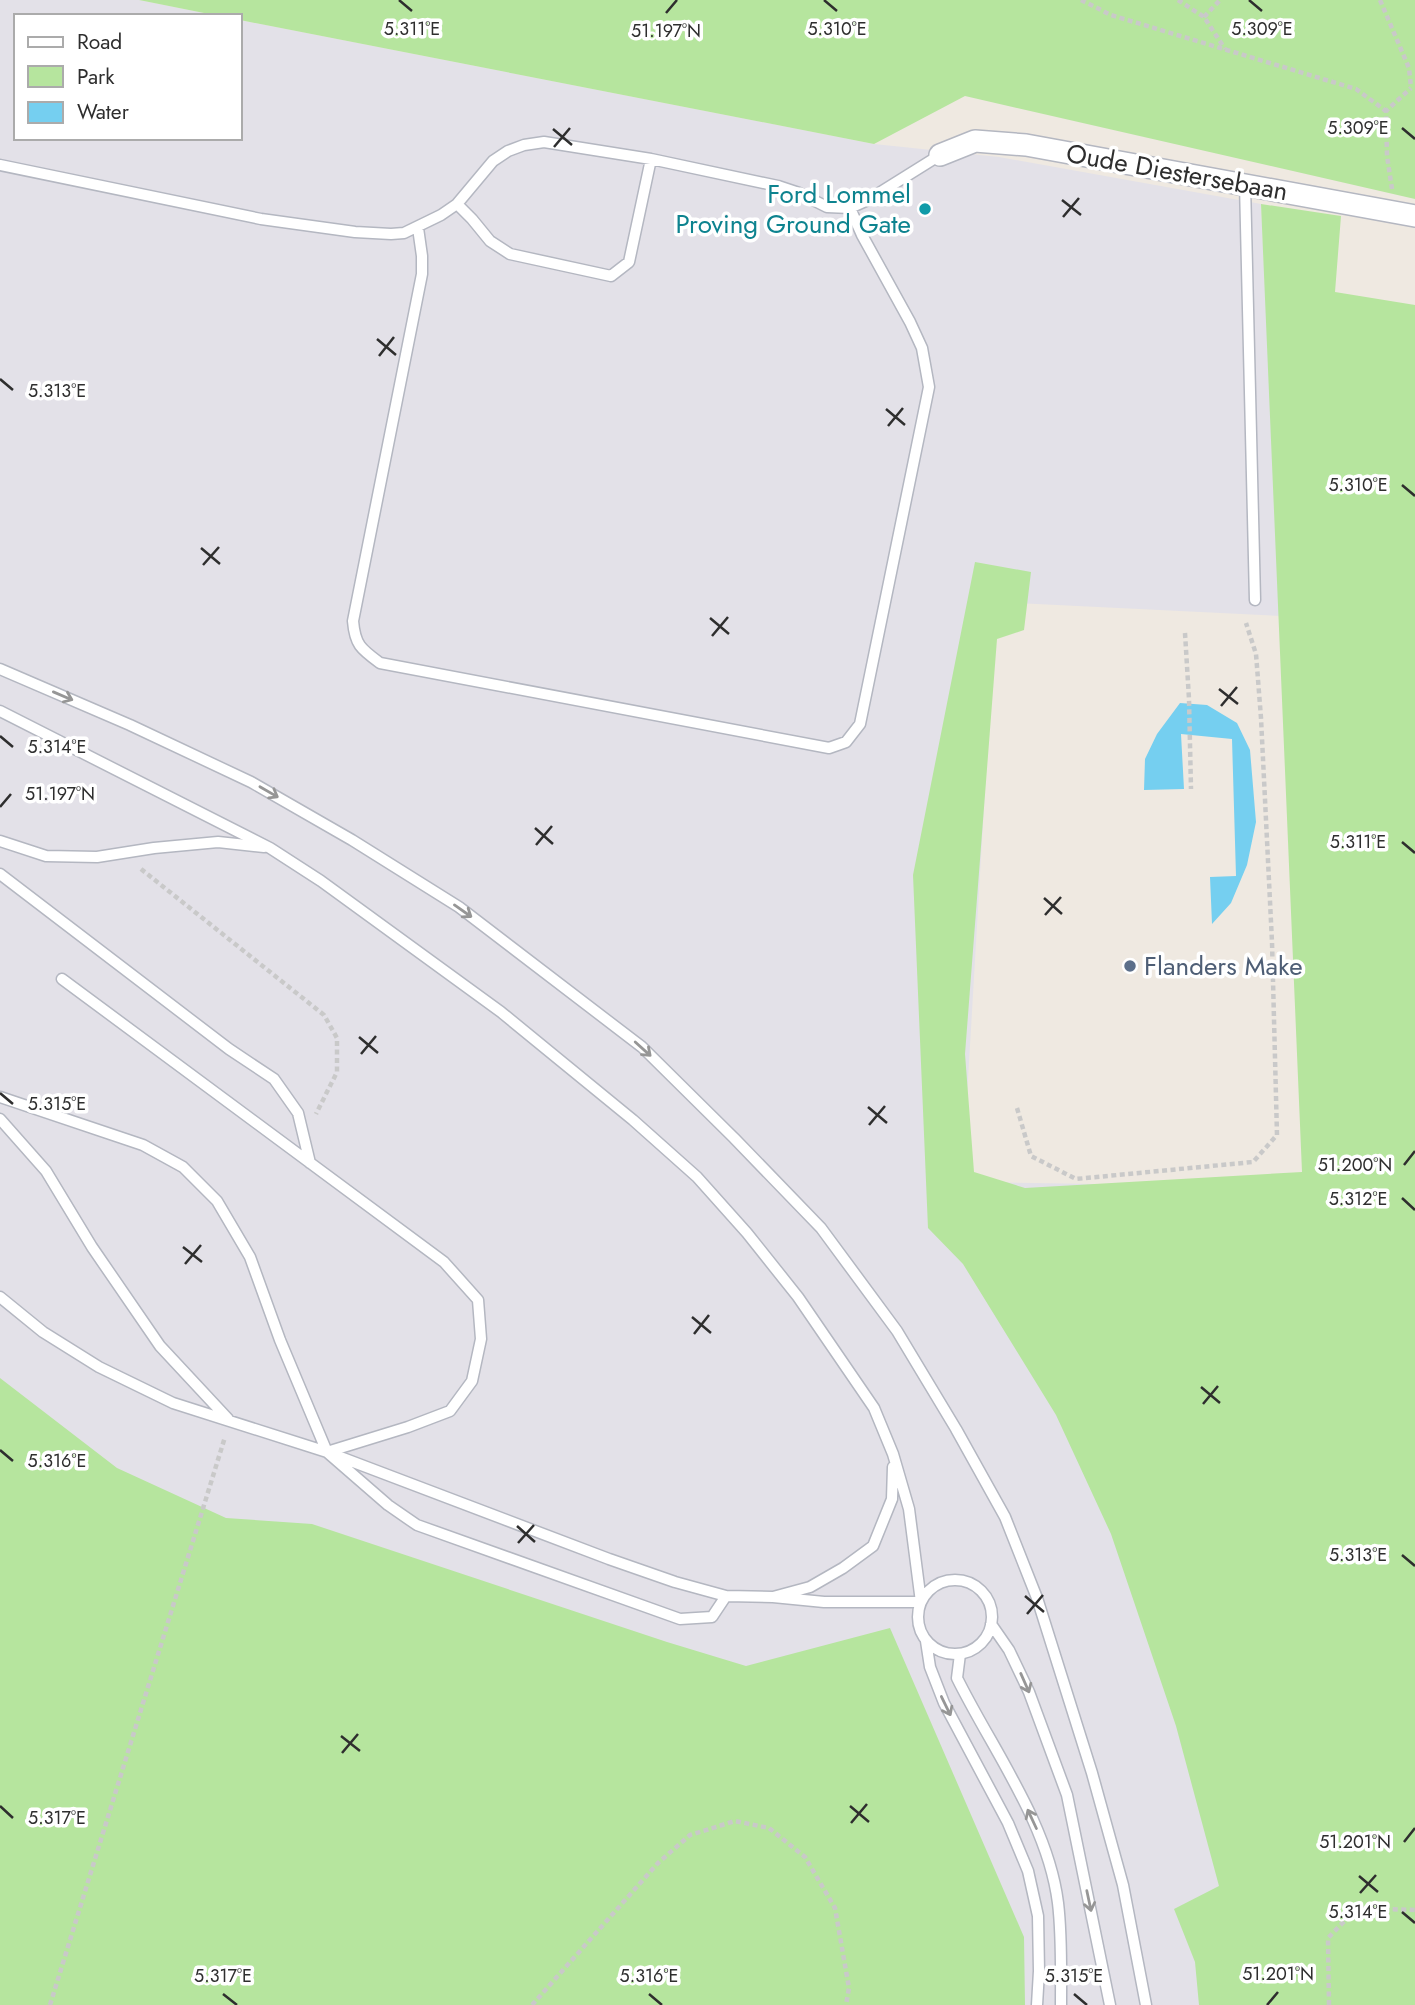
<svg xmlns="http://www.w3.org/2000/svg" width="1415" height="2005" viewBox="0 0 1415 2005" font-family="Jost,sans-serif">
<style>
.industrial{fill:#e3e1e8}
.green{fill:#b6e59e}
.water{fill:#75cff0}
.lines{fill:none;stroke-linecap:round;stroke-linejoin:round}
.lane-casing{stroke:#b4b7c1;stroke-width:13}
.street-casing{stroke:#b4b7c1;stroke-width:24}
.path{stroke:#c9c9c9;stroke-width:4.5;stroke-dasharray:5 3.5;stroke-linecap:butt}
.lane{stroke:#fff;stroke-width:10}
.street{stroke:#fff;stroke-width:21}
.oneway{stroke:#969696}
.ticks{fill:none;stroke:#2e2e2e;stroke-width:2.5}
.culture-dot{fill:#0f9aa8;stroke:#fff;stroke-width:2.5}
.service-dot{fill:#5c6f8a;stroke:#fff;stroke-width:2.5}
.labels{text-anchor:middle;stroke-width:7;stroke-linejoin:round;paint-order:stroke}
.street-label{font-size:26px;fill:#2e2e2e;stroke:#fff}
.culture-label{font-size:26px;fill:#0d838f;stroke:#fff;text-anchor:end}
.service-label{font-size:26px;fill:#4e5e75;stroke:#fff;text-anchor:start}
.ticks-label{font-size:18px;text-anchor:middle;fill:#2e2e2e;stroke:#fff;stroke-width:7;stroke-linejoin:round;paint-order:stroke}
</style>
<rect width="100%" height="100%" fill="#efe9e1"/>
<!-- industrial -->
<path class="industrial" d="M 0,0 L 139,0 L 219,16 L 16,16 L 16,138 L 240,138 L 240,20 L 874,144 L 999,157 L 1261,204 L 1281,616 L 996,602 L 962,1182 L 1291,1187 L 1315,2005 L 0,2005 Z"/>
<!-- green -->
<path class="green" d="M 139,0 L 1415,0 L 1415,199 L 965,96 L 874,144 L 240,20 L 240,16 L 219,16 Z
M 1261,204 L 1341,216 L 1335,292 L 1415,305 L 1415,2005 L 1199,2005 L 1195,1962 L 1174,1909 L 1219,1886 L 1176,1726 L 1111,1534 L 1056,1415 L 963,1264 L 928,1228 L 913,875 L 975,562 L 1031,572 L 1024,630 L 997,639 L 965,1054 L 974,1172 L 1025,1188 L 1302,1172 Z
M 0,1378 L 117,1468 L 226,1518 L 312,1524 L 667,1642 L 746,1666 L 890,1628 L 1024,1937 L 1025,2005 L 0,2005 Z"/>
<!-- water -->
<path class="water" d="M 1180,703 L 1207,705 L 1237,723 L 1250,750 L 1256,822 L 1247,865 L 1231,903 L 1212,924 L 1210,877 L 1236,876 L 1232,739 L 1181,734 L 1184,789 L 1144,790 L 1145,759 L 1157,734 Z"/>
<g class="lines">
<defs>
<path id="lane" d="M 0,165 L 261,219 L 355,232 L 391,234 L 404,233 L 441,215 L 457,204 L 493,161 L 508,151 L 524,145 L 544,142 L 651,159 L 778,186 L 799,193 L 827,207 L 850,208 L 862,235 L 910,322 L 922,348 L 929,387 L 860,724 L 846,742 L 829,748 L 380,663 C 361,649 355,645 353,621 L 422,274 L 422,256 L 418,228
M 1245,184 L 1255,600
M 457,204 L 472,219 L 490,241 L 510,254 L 611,276 L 629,262 L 651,159
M 850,208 L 868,200 L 940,155
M 0,669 L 130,725 L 251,782 L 352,840 L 459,907 L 642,1047 L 734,1138 L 821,1228 L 897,1331 L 956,1429 L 1005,1517 L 1037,1598 L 1092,1773 L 1123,1885 L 1146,2005
M 0,711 L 270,848 L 321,881 L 501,1012 L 633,1120 L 697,1177 L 747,1233 L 798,1297 L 874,1408 L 893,1454 L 909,1509 L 921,1602 L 824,1602 L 773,1597
M 0,841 L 46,856 L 97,857 L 154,848 L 218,842 L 264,847
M 0,874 L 229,1049 L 274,1079 L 298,1113 L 310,1163
M 62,979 L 444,1262 L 478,1300 L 481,1339 L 472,1381 L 450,1411 L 408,1427 L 327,1452
M 0,1097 L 143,1145 L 183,1167 L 217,1201 L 250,1257 L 280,1340 L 327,1452 L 388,1505 L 417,1525 L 680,1619 L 712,1617 L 726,1596
M 0,1119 L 46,1171 L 92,1247 L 160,1346 L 228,1419
M 0,1297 L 43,1332 L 99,1367 L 173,1403 L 327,1452 L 609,1559 L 675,1582 L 726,1596 L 773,1597 L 810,1587 L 843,1568 L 873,1546 L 892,1499 L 893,1467
M918 1617a37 37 0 1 1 74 0a37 37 0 1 1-74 0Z
M 991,1624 L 1009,1650 L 1029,1692 L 1067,1795 L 1110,2005
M 926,1641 L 930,1667 L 944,1703 L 1008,1823 L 1028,1871 L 1038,1916 L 1039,1971 L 1037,2005
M 960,1654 L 957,1678 C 992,1749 1048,1823 1058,1903 C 1062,1936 1061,1971 1061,2005"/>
<path id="street" d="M 940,155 L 975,141 L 1026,145 L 1415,216"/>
</defs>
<!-- lane casing -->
<use href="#lane" class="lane-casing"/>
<!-- street casing -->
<use href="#street" class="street-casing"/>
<!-- path -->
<path class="path" d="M 1081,0 L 1111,15 L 1356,89 L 1386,111
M 1178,0 L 1204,17 L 1225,49
M 1380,0 L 1409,68 L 1411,87
M 1204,17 L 1220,0
M 1392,189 L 1387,156 L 1386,111 L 1411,88
M 1185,633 L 1189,699 L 1191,789
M 141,869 L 324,1015 L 337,1038 L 337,1072 L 316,1114
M 1017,1108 L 1031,1156 L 1076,1179 L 1253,1162 L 1277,1135 L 1272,942 L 1261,718 L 1256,654 L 1246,623
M 50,2005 L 225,1437
M 532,2005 L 658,1863 L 690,1835 L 735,1821 L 769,1828 L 805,1857 L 835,1908 L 849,1988 L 846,2005
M 1329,2005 L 1328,1938 L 1357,1908 L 1415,1910"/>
<!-- lane -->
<use href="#lane" class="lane"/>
<!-- street -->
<use href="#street" class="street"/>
</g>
<!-- one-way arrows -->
<defs><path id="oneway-shaft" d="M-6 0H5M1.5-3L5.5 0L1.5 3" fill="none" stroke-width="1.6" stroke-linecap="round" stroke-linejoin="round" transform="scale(1.75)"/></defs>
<g class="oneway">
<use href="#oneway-shaft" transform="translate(63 696) rotate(23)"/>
<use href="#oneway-shaft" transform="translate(269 792) rotate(30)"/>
<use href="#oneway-shaft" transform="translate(463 911) rotate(35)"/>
<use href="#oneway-shaft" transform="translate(643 1049) rotate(42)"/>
<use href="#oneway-shaft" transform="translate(1025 1683) rotate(66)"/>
<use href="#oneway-shaft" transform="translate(946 1706) rotate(64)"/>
<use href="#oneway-shaft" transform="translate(1032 1819) rotate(-115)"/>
<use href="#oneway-shaft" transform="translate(1089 1901) rotate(78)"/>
</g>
<!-- ticks -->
<path class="ticks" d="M 399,0 L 412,11M 824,0 L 837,11M 1249,0 L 1262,11M 666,13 L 677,0M 1402,128 L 1415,139M 553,129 L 572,145M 554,147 L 570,128M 1062,200 L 1081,215M 1063,217 L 1079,198M 377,339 L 396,355M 379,356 L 394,337M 0,379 L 13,390M 886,409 L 905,425M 888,426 L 903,408M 1402,485 L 1415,496M 201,548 L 220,564M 203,565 L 219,547M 710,618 L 729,634M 712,636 L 728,617M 1219,689 L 1238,704M 1221,706 L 1237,687M 0,736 L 13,747M 0,807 L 11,794M 535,828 L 553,844M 1402,842 L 1415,853M 536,845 L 552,826M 1044,898 L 1062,914M 1045,915 L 1061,897M 359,1037 L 378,1053M 361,1054 L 376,1036M 0,1093 L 13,1104M 868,1107 L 887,1123M 869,1125 L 885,1106M 1404,1165 L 1415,1151M 1402,1198 L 1415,1210M 183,1247 L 202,1262M 185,1264 L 201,1245M 692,1317 L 711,1333M 694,1334 L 709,1315M 1201,1387 L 1220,1403M 1203,1404 L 1218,1386M 0,1450 L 13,1461M 517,1526 L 535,1542M 518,1543 L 534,1525M 1402,1555 L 1415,1566M 1025,1596 L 1044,1612M 1027,1614 L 1043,1595M 341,1736 L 360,1751M 342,1753 L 358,1734M 0,1806 L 13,1818M 850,1806 L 869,1822M 851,1823 L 867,1804M 1404,1842 L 1415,1828M 1359,1876 L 1378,1892M 1360,1893 L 1376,1875M 1402,1912 L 1415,1923M 223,1994 L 237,2005M 649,1994 L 662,2005M 1074,1994 L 1087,2005M 1267,2005 L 1278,1992"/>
<!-- markers -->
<circle class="culture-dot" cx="925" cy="209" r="7"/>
<circle class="service-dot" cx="1130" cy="966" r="7"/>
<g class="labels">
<!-- street labels -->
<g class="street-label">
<text transform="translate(1177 172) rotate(10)" y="9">Oude Diestersebaan</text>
</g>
<!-- culture labels -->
<g class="culture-label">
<text x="911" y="203">Ford Lommel<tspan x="911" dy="30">Proving Ground Gate</tspan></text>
</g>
<!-- service labels -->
<g class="service-label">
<text x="1144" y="975">Flanders Make</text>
</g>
</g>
<g class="ticks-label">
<text x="412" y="35">5.311°E</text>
<text x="837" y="35">5.310°E</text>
<text x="1262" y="35">5.309°E</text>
<text x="666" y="37">51.197°N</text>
<text x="1358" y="134">5.309°E</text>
<text x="57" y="397">5.313°E</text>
<text x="1358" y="491">5.310°E</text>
<text x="57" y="753">5.314°E</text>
<text x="60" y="800">51.197°N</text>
<text x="1358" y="848">5.311°E</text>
<text x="57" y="1110">5.315°E</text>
<text x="1355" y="1171">51.200°N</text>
<text x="1358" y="1205">5.312°E</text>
<text x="57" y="1467">5.316°E</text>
<text x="1358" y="1561">5.313°E</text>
<text x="57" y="1824">5.317°E</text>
<text x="1355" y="1848">51.201°N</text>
<text x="1358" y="1918">5.314°E</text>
<text x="1278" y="1980">51.201°N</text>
<text x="223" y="1982">5.317°E</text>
<text x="649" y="1982">5.316°E</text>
<text x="1074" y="1982">5.315°E</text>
</g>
<!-- legend -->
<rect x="14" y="14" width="228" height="126" fill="#ffffff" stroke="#ababab" stroke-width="2"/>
<rect x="28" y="37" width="35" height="10" fill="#ffffff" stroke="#ababab" stroke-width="2"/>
<text x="77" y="49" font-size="21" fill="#2e2e2e">Road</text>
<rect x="28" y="66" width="35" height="21" fill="#b6e59e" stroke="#ababab" stroke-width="2"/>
<text x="77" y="84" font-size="21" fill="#2e2e2e">Park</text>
<rect x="28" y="102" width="35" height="21" fill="#75cff0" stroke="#ababab" stroke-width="2"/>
<text x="77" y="119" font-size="21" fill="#2e2e2e">Water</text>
</svg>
